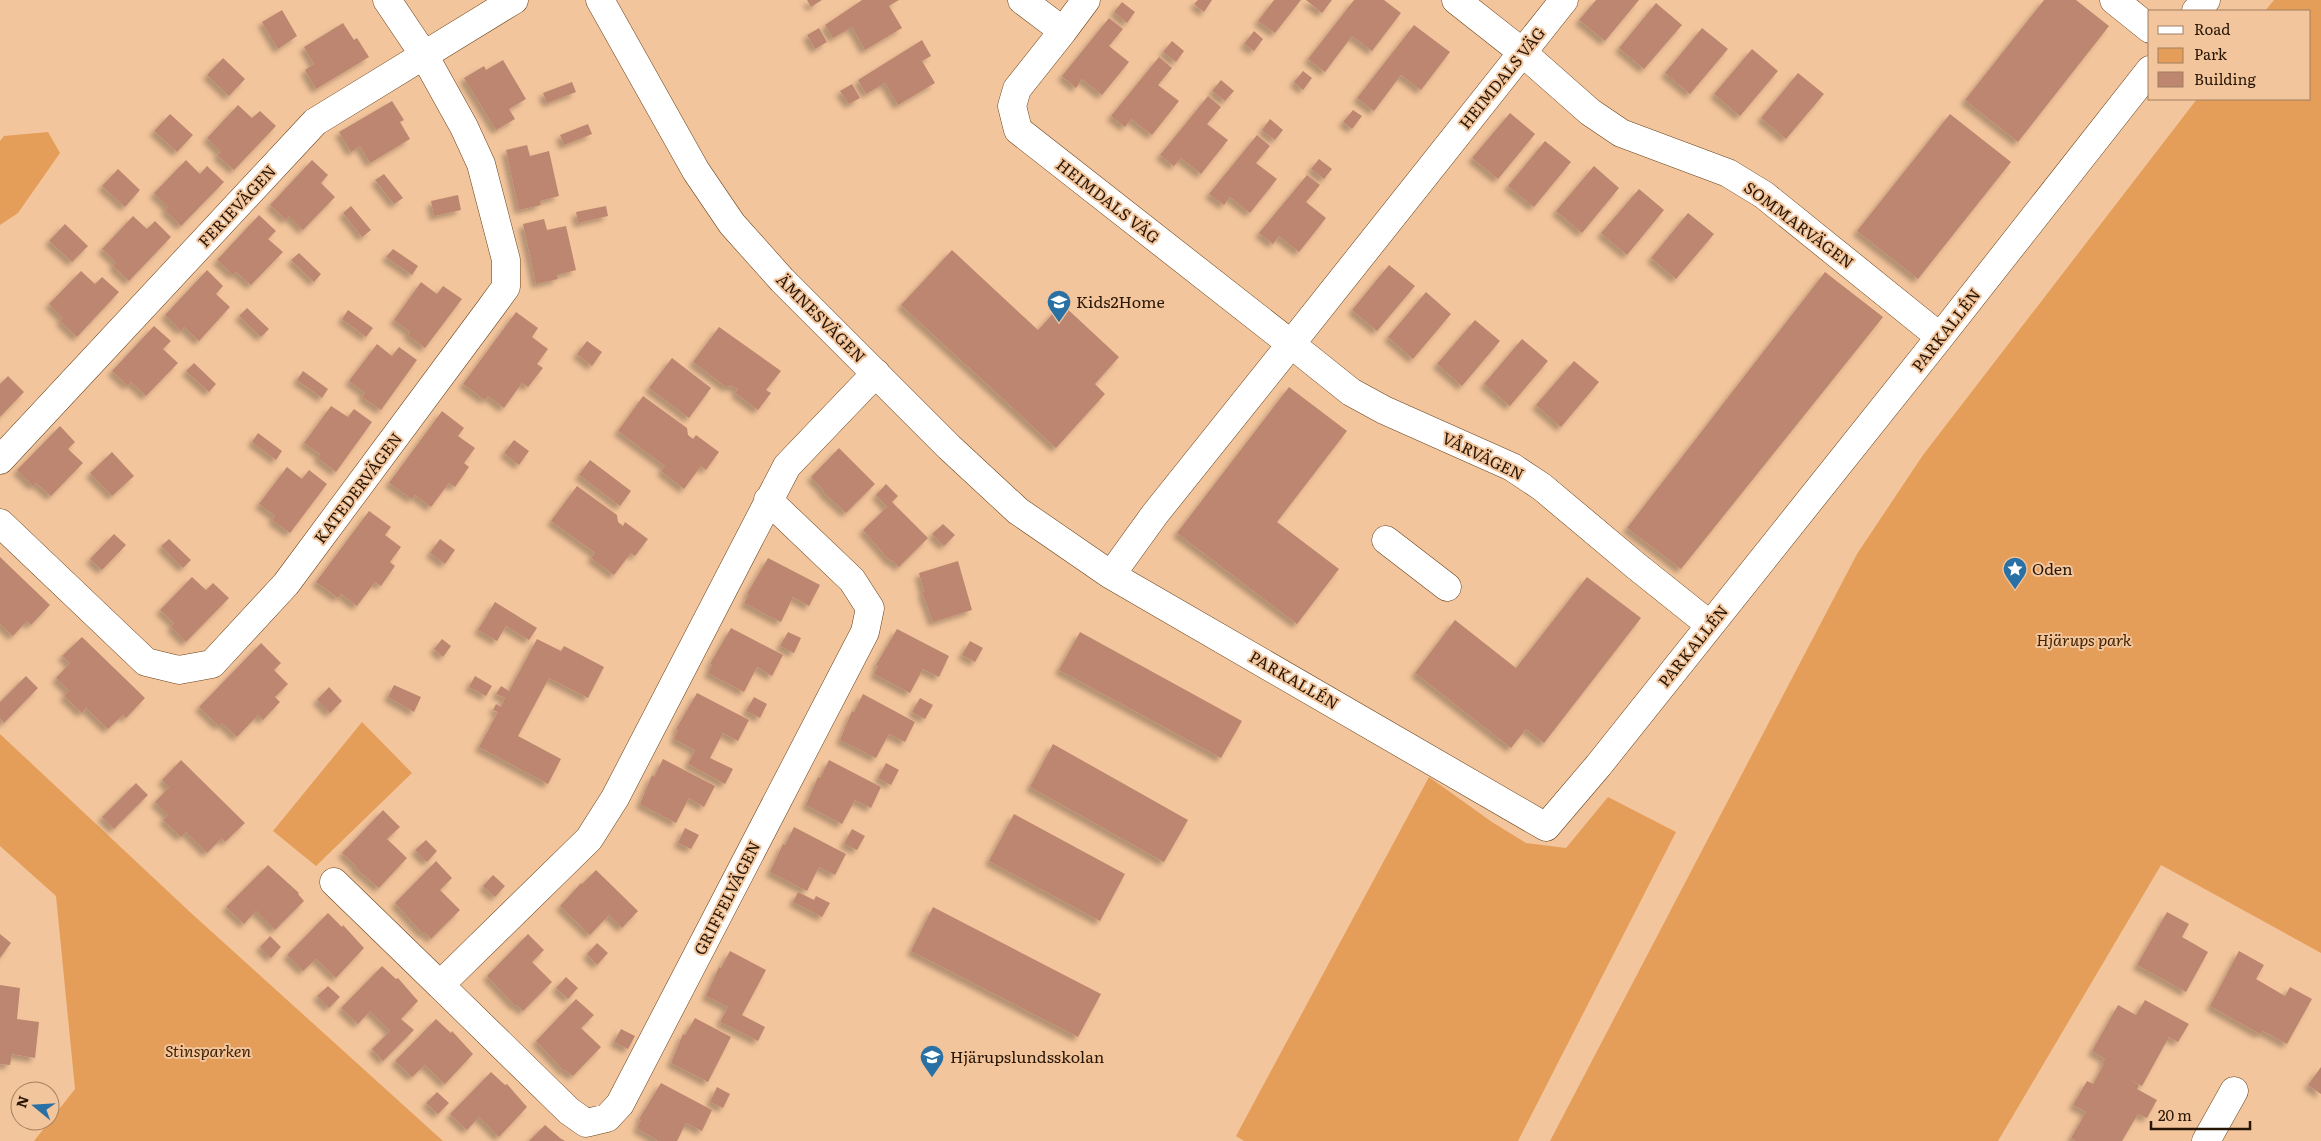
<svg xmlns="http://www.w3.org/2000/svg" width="2321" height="1141" viewBox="0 0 2321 1141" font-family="Literata,serif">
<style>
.green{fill:#e49e59}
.building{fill:#bd866f;filter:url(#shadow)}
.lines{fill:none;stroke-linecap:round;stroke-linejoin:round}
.minor-casing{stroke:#674119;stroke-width:29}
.minor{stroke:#fff;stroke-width:28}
.labels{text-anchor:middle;stroke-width:4;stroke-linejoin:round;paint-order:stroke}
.street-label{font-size:16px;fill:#271606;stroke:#f3c59c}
.poi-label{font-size:16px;fill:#271606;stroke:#f3c59c;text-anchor:start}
.park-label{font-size:16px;font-style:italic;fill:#412302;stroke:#f3c59c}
</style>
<defs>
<filter id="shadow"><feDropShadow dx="-4.5" dy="4.5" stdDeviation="2.5" flood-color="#0004"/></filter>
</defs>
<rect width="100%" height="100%" fill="#f3c59c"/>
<!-- green -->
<path class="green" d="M 2274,0 L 2321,0 L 2321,953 L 2161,865 L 1998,1141 L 1550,1141 L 1857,554 L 1923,455 L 2197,99 L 2310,99 L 2310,11 L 2265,11 Z
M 48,132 L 60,153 L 18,213 L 0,225 L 0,141 L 4,136 Z
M 362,722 L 412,773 L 316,866 L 273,831 Z
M 0,734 L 191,913 L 443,1141 L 34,1141 L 75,1089 L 56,896 L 0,846 Z
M 1429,777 L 1492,822 L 1526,843 L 1566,848 L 1608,797 L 1676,832 L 1518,1141 L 1244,1141 L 1236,1136 Z"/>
<!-- building -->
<path class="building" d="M 807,0 L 822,0 L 811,7 Z
M 862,0 L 899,0 L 889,6 L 902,28 L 865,50 L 852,27 L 833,38 L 825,25 Z
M 1198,0 L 1212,0 L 1204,12 L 1194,4 Z
M 1274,0 L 1301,0 L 1275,33 L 1258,21 Z
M 1306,0 L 1332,0 L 1322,13 Z
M 1354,0 L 1384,0 L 1401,13 L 1372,51 L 1352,36 L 1325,72 L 1308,59 Z
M 1596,0 L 1639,0 L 1605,41 L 1579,20 Z
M 2044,0 L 2076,0 L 2109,26 L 2018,142 L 1965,100 Z
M 1122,2 L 1135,12 L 1127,23 L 1114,12 Z
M 1656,3 L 1682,25 L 1644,69 L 1619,48 Z
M 282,10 L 297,36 L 278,49 L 262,22 Z
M 1109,18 L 1123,29 L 1109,46 L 1129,62 L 1102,95 L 1082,79 L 1076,88 L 1062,76 Z
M 343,23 L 354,40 L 357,38 L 369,57 L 316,89 L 305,70 L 314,64 L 304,47 Z
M 1414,25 L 1450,52 L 1421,90 L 1401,75 L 1374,111 L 1357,98 Z
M 819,28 L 827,42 L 815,49 L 807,35 Z
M 1702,28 L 1728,49 L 1690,94 L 1665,73 Z
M 1254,31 L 1263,39 L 1254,51 L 1244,44 Z
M 922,40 L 931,56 L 922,61 L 935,83 L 898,105 L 885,83 L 866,94 L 858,80 Z
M 1172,41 L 1184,51 L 1176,62 L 1163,52 Z
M 1752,49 L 1778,71 L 1740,116 L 1714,94 Z
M 1159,57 L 1172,68 L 1158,85 L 1179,101 L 1152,135 L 1131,119 L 1125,127 L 1111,116 Z
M 223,58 L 245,79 L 229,96 L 207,75 Z
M 503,60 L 526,99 L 509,109 L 515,119 L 496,130 L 464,78 L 484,66 L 486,70 Z
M 1303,71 L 1312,78 L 1303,90 L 1294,82 Z
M 1798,73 L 1824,94 L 1786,139 L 1761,118 Z
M 1221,80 L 1234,91 L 1225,101 L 1212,91 Z
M 572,82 L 576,92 L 547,103 L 543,93 Z
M 852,84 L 860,98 L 849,104 L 840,91 Z
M 1208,96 L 1221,107 L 1207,124 L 1228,140 L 1201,174 L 1181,158 L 1174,166 L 1160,155 Z
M 392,101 L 404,120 L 400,122 L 410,139 L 370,163 L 360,146 L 351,152 L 339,132 Z
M 238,105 L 252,118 L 260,111 L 276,126 L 234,170 L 217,155 L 221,152 L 207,138 Z
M 1353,110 L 1362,116 L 1352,129 L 1343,122 Z
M 1510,113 L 1535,134 L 1498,179 L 1472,158 Z
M 170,114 L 193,135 L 177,152 L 154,131 Z
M 1950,114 L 2011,162 L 1918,279 L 1857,231 Z
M 1270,119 L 1283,130 L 1275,140 L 1262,130 Z
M 588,124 L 592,134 L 564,145 L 560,135 Z
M 1257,135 L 1270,146 L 1256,163 L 1277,179 L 1250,213 L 1230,197 L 1224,205 L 1209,194 Z
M 1545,141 L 1571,162 L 1534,207 L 1508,186 Z
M 527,145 L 530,156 L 549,151 L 559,196 L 540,201 L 541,205 L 519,210 L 506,150 Z
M 1319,159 L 1332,169 L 1324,179 L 1311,169 Z
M 186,160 L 200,174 L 207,166 L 224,182 L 181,226 L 165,210 L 168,207 L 154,193 Z
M 312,160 L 328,175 L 321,183 L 335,197 L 303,230 L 289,216 L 286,220 L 270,205 Z
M 1594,166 L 1619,188 L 1582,233 L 1556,211 Z
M 118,169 L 140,190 L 125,207 L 102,186 Z
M 384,174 L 403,198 L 394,204 L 375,180 Z
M 1307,175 L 1320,185 L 1306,202 L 1326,218 L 1299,252 L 1279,236 L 1273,244 L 1259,233 Z
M 1639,189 L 1664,210 L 1627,255 L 1601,233 Z
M 458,195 L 461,210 L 434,216 L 431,201 Z
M 351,206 L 371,230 L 362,237 L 343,213 Z
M 606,206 L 608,216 L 578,223 L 576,212 Z
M 1688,213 L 1714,234 L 1676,279 L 1651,258 Z
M 259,215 L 276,231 L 268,239 L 283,252 L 251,285 L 236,272 L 233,275 L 217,260 Z
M 133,216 L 147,229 L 155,221 L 171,237 L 129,281 L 113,266 L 116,262 L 102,249 Z
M 544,219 L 547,230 L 566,226 L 576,270 L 557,275 L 558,279 L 536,284 L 523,224 Z
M 65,224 L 88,246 L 72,262 L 49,241 Z
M 393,249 L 418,266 L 412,275 L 386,257 Z
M 952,250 L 1038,330 L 1062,304 L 1119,357 L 1095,384 L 1105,394 L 1056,448 L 901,305 Z
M 299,253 L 321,274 L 314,282 L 291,260 Z
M 1389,265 L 1415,286 L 1377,331 L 1352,310 Z
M 207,270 L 223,286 L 216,294 L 230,307 L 199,341 L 184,327 L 181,331 L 165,315 Z
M 81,271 L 95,284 L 102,277 L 119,292 L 77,337 L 60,321 L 63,318 L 49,304 Z
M 1825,272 L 1883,317 L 1681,569 L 1627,528 Z
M 421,282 L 437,294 L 443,286 L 462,299 L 425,348 L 408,335 L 410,332 L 394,320 Z
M 1426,292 L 1451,314 L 1413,359 L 1388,337 Z
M 247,308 L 269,329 L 261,337 L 239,316 Z
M 348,310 L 373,328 L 366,337 L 342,319 Z
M 516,312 L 538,328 L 532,337 L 548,349 L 537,364 L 543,368 L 528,387 L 522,383 L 504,408 L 488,396 L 485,400 L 463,384 Z
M 1475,320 L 1500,341 L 1462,386 L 1437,364 Z
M 154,326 L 171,341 L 163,349 L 178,363 L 146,396 L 131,382 L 128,386 L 112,371 Z
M 719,327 L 781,371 L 766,390 L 771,393 L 758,410 L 735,393 L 738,389 L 732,386 L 726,387 L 693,362 Z
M 1522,339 L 1548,361 L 1510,406 L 1484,384 Z
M 587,341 L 602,352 L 592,366 L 577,354 Z
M 377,344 L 392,356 L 399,347 L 417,360 L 381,410 L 362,397 L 365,393 L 349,381 Z
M 672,358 L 711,388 L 689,418 L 649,388 Z
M 1574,361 L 1599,382 L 1561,427 L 1536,405 Z
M 194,363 L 216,384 L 209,392 L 186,371 Z
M 303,371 L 328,389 L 322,398 L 297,380 Z
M 8,376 L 24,392 L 0,417 L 0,384 Z
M 1289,387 L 1347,431 L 1277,522 L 1339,569 L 1297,624 L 1177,533 Z
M 643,396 L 687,428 L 688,435 L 693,439 L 696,435 L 719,452 L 706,470 L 701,466 L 684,489 L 661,471 L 665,466 L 618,431 Z
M 331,406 L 348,417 L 354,409 L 372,422 L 336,472 L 318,458 L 320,454 L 304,443 Z
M 442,411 L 464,428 L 458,436 L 475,448 L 464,463 L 469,467 L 455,487 L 449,483 L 431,507 L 415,495 L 412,499 L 389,483 Z
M 60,426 L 75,442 L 68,449 L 83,463 L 51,496 L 36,483 L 33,486 L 17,470 Z
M 258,433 L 282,451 L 276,460 L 252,442 Z
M 514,440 L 529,451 L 519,465 L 504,453 Z
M 839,448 L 875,484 L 846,513 L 823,492 L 824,491 L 811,477 Z
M 112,452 L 134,476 L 112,496 L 90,473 Z
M 590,460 L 631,491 L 620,506 L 579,475 Z
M 287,467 L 302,479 L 309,470 L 327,484 L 290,533 L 272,520 L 275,516 L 259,504 Z
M 886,484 L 898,496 L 892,502 L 928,538 L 899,567 L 892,560 L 891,562 L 863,530 L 887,507 L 876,495 Z
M 577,486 L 617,515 L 618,522 L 623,526 L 625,522 L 648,539 L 635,556 L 631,553 L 614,575 L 591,558 L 595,553 L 551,521 Z
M 369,511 L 391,527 L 385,535 L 401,547 L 390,562 L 395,566 L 381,586 L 375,582 L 357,606 L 341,594 L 338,598 L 316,582 Z
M 943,524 L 955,535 L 944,546 L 932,534 Z
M 114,534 L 126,545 L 102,570 L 90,559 Z
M 169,539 L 191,560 L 183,568 L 161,546 Z
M 440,539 L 455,550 L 445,564 L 430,553 Z
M 0,557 L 50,605 L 31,625 L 27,621 L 13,636 L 0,624 Z
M 768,558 L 820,585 L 809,606 L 793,597 L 781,622 L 744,603 L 749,595 L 747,594 Z
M 958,561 L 972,610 L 933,622 L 922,592 L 924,592 L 919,573 Z
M 192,577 L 206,590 L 213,583 L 229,598 L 186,642 L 171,627 L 174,623 L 160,610 Z
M 1587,577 L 1641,618 L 1544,743 L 1526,729 L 1511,748 L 1415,673 L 1455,620 L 1516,668 Z
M 495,602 L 537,628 L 529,640 L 506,626 L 497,641 L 478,630 Z
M 731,628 L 783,655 L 772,676 L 757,667 L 744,692 L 708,673 L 712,665 L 710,664 Z
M 897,629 L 949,656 L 939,677 L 923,669 L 910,693 L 874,674 L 878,666 L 876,665 Z
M 788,632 L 801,638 L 794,653 L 780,646 Z
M 1080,632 L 1242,721 L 1221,758 L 1059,670 Z
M 82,637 L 145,698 L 126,718 L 123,715 L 108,729 L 86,708 L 82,713 L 64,696 L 69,691 L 56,678 L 70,663 L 62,656 Z
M 442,639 L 451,646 L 443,657 L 434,649 Z
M 537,639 L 561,651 L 564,646 L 604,667 L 588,698 L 549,678 L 518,736 L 561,759 L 548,784 L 479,747 L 498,712 L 493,710 L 496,704 L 501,707 L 505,698 L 496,694 L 501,686 L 509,691 Z
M 970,641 L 983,648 L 975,662 L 962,655 Z
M 261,643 L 281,663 L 274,670 L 288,684 L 275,697 L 280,702 L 263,720 L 258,715 L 237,737 L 222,723 L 219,726 L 199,707 Z
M 26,676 L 38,688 L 4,723 L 0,718 L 0,702 Z
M 475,676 L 492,686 L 486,696 L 469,687 Z
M 394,685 L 421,697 L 414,712 L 388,697 Z
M 329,687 L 342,701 L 330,713 L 317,700 Z
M 697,693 L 749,720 L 738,741 L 723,733 L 710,758 L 733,769 L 725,784 L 688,764 L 695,750 L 674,739 L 678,730 L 676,729 Z
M 863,694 L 915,722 L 905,742 L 889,734 L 876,758 L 840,740 L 852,711 L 854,712 Z
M 754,697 L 767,704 L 760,718 L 746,711 Z
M 920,698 L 933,705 L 925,719 L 912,712 Z
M 1053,744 L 1188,820 L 1164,862 L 1030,787 Z
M 663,759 L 715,786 L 704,807 L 689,798 L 676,823 L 640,804 L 652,775 L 654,777 Z
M 181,760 L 245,823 L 225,842 L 222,838 L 207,853 L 186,832 L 181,837 L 163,820 L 168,815 L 155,802 L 169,787 L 162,780 Z
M 829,760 L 881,787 L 871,808 L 855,800 L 842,824 L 806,805 L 818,777 L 820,778 Z
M 886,763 L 899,770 L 891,785 L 878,778 Z
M 136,783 L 148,795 L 114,829 L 102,817 Z
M 383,810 L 400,827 L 387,839 L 407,858 L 379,888 L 355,868 L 356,866 L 342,853 Z
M 1014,814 L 1125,874 L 1100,921 L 989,861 Z
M 794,827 L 846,854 L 835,875 L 819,867 L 807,891 L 770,872 L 783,844 L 785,845 Z
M 685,828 L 699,835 L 691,849 L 678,843 Z
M 852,829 L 865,836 L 857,850 L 844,844 Z
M 426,840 L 437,851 L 427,862 L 415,850 Z
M 436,861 L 452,878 L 440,890 L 460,910 L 431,939 L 425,932 L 423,934 L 395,903 Z
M 268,865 L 299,893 L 298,894 L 304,901 L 275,930 L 256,911 L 244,924 L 226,907 Z
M 596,870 L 638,911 L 622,928 L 609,915 L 590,935 L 560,906 L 581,883 L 582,884 Z
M 493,875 L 505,886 L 495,897 L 483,886 Z
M 798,892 L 814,900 L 816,896 L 830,903 L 822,917 L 793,902 Z
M 933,907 L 1101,994 L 1078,1037 L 911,951 Z
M 2167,912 L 2189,924 L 2182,937 L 2208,952 L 2186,992 L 2137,965 Z
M 328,913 L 342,927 L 343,925 L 364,948 L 336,978 L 316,959 L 303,971 L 287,955 Z
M 0,934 L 11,943 L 0,958 Z
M 528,934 L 544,950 L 532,962 L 552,982 L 523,1011 L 517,1005 L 515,1006 L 487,976 Z
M 270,936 L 281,947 L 271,958 L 260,947 Z
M 597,943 L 608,953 L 597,965 L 587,954 Z
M 730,951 L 766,970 L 742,1015 L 765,1027 L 758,1041 L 720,1022 L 728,1007 L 706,996 L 719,967 L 721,968 Z
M 2239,951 L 2264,965 L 2256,979 L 2285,996 L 2290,987 L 2312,999 L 2287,1044 L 2263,1031 L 2260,1034 L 2210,1006 Z
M 382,966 L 396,979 L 398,978 L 418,1001 L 401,1019 L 414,1030 L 383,1061 L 372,1049 L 390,1031 L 370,1011 L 358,1024 L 341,1008 Z
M 566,977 L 578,988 L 568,999 L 556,988 Z
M 0,985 L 20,988 L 17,1019 L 39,1022 L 35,1058 L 12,1054 L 10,1065 L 0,1064 Z
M 328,986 L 340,997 L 329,1008 L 317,996 Z
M 576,999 L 594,1015 L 581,1028 L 601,1047 L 573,1076 L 565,1070 L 564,1071 L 536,1041 Z
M 2145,1000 L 2189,1024 L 2178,1042 L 2169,1037 L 2142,1086 L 2125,1077 L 2139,1085 L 2137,1089 L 2157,1100 L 2147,1118 L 2138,1114 L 2122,1141 L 2076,1141 L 2071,1138 L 2086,1112 L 2073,1105 L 2087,1081 L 2093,1084 L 2104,1064 L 2102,1063 L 2105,1059 L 2092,1051 L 2118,1005 L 2136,1015 Z
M 695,1018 L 731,1037 L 708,1082 L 671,1063 L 683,1034 L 685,1035 Z
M 436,1019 L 451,1033 L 452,1031 L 473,1054 L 445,1084 L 425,1065 L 412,1077 L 395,1061 Z
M 621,1029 L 635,1036 L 628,1049 L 614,1042 Z
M 2321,1067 L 2321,1094 L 2308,1085 Z
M 491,1072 L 505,1085 L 507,1084 L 527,1107 L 499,1137 L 479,1117 L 467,1130 L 450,1114 Z
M 661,1083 L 712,1110 L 702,1131 L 686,1123 L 677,1141 L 658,1141 L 637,1128 L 641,1120 L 639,1119 Z
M 717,1087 L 730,1094 L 723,1108 L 710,1102 Z
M 437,1092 L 449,1103 L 438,1114 L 426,1103 Z
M 545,1125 L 560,1138 L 565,1141 L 529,1141 Z"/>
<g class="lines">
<defs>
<path id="minor" d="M 600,0 L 696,171 L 732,224 L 782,280 L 949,447 L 1018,511 L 1111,575 L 1546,827 L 1598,766 L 1940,337 L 2150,70
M 1022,0 L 1063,31 L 1086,0
M 1456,0 L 1522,52 L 1590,112 L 1621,133 L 1728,173 L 1764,195 L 1940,337
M 2114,0 L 2150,29
M 2196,11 L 2206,0
M 1063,31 L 1017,89 L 1012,106 L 1018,130 L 1291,344 L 1564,0
M 0,460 L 315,122 L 514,0
M 768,500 L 852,580 L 870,608 L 865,632 L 620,1104 L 607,1118 L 586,1123 L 569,1111 L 440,985 L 589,839 L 615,798 L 787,466 L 876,373
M 0,523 L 146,662 L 179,670 L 212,664 L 286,584 L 490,309 L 506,287 L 506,260 L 481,164 L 464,127 L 424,55 L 387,0
M 1386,540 L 1447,587
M 1111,575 L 1155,514 L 1291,344 L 1351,392 L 1384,410 L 1512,467 L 1542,487 L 1635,565 L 1710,625
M 334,882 L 440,985
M 2206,1141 L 2234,1091"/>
</defs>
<!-- minor casing -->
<use href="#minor" class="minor-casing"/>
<!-- minor -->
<use href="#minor" class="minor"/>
</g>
<!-- icons -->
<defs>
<symbol id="school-pin" viewBox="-11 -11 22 30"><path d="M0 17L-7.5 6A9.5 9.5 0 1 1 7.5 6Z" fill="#2971a5" stroke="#f3c59c"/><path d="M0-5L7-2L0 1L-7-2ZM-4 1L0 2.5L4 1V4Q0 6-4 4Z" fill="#fff"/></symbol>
<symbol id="sight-pin" viewBox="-11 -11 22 30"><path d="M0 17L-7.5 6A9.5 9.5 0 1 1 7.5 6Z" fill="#2971a5" stroke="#f3c59c"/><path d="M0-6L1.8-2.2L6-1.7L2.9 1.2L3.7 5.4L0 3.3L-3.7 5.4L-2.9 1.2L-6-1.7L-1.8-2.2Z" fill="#fff"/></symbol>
</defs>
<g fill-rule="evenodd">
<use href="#school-pin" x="1045" y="288" width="28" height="38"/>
<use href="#sight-pin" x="2001" y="555" width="28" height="38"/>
<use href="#school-pin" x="918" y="1043" width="28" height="38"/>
</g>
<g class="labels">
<!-- street labels -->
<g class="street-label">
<text transform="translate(1502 78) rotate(-51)" y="6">HEIMDALS VÄG</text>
<text transform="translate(1108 201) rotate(38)" y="6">HEIMDALS VÄG</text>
<text transform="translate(237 206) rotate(-47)" y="6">FERIEVÄGEN</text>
<text transform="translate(1799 225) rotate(37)" y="6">SOMMARVÄGEN</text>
<text transform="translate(821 318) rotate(45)" y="6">ÄMNESVÄGEN</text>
<text transform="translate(1946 330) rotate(-52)" y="6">PARKALLÉN</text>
<text transform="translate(1483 456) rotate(26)" y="6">VÅRVÄGEN</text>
<text transform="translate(358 488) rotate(-53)" y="6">KATEDERVÄGEN</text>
<text transform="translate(1693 646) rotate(-51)" y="6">PARKALLÉN</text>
<text transform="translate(1294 680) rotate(30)" y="6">PARKALLÉN</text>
<text transform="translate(727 898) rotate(-63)" y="6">GRIFFELVÄGEN</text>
</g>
<!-- poi labels -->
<g class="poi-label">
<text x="1076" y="308">Kids2Home</text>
<text x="2032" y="575">Oden</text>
<text x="950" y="1063">Hjärupslundsskolan</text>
</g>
<!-- park labels -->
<g class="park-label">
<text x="2084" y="646">Hjärups park</text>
<text x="208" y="1057">Stinsparken</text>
</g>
</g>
<!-- legend -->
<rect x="2148" y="10" width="162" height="90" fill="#f3c59c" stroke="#a17f60"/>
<rect x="2158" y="26" width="25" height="8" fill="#ffffff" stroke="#a17f60"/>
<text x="2194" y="35" font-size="15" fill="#271606">Road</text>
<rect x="2158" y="48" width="25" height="15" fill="#e49e59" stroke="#a17f60"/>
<text x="2194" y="60" font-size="15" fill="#271606">Park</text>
<rect x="2158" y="72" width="25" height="15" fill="#bd866f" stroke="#a17f60"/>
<text x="2194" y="85" font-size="15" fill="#271606">Building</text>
<!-- north arrow -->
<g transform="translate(35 1106) rotate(288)"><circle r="24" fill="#f3c59c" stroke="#a17f60"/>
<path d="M0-4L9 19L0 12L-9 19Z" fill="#2971a5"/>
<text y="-8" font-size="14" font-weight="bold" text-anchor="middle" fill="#271606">N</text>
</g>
<!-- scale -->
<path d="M2151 1121v8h99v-8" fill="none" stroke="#271606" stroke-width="2.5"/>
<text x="2158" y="1121" font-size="15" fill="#271606" stroke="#f3c59c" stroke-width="4" paint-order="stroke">20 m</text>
</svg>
